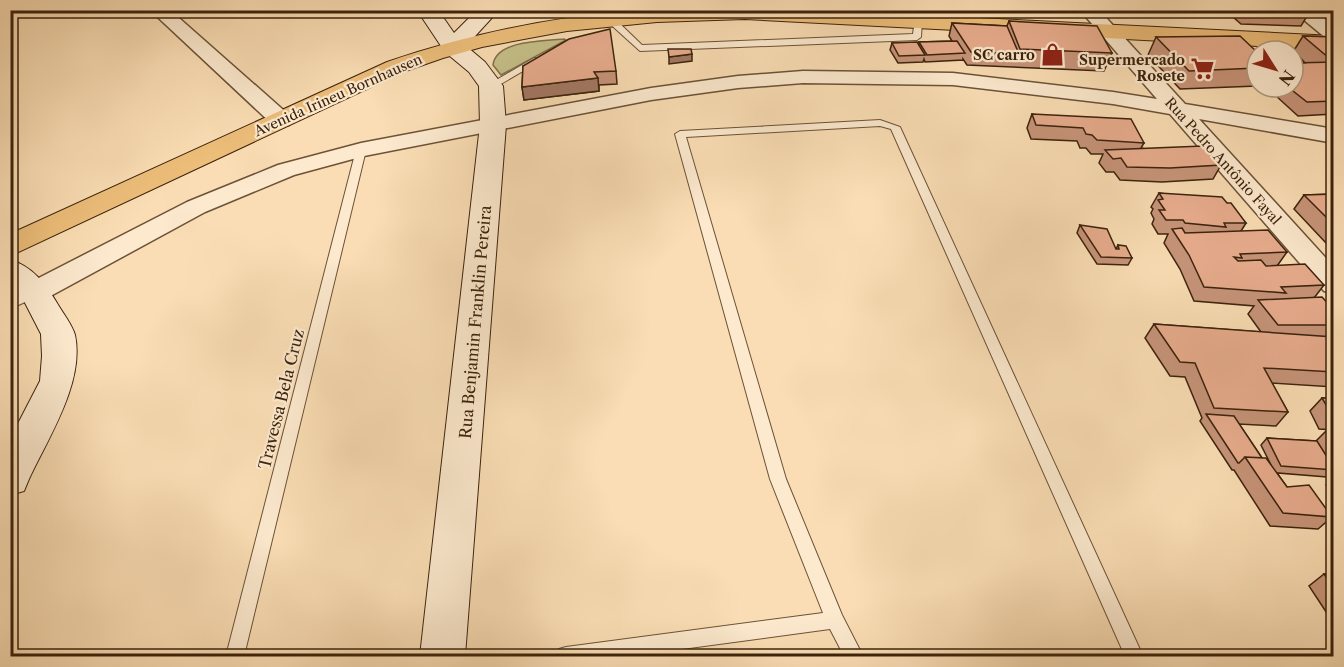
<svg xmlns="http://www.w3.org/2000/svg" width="1344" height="667" viewBox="0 0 1344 667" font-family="'Libre Caslon Text',serif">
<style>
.green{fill:#c5bf88;stroke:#80714a;stroke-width:1.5}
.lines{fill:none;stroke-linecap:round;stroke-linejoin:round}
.lane-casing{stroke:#6c5237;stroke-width:2}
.street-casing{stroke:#6c5237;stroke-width:3}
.secondary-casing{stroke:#3c230d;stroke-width:2}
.primary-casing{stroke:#3c230d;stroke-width:2}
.lane{fill:#fce9ce;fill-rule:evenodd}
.street{fill:#fce9ce;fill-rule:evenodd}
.secondary{fill:#fce9ce;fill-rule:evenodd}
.primary{fill:#edbe7a;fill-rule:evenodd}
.wall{fill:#c79479;stroke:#3c230d;stroke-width:1.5}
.shaded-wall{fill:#a27863;stroke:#3c230d;stroke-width:1.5}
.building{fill:#e7ac8d;stroke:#3c230d;stroke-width:1.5}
.labels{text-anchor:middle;stroke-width:4.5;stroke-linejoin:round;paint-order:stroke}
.far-poi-label{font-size:14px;font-weight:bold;fill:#3c230d;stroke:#fce9ce;text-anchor:end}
.far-street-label{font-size:14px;fill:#3c230d;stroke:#fce9ce}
.street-label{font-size:16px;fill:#3c230d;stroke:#fce9ce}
</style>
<rect width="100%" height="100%" fill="#faddb4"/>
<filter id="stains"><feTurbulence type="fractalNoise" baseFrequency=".00333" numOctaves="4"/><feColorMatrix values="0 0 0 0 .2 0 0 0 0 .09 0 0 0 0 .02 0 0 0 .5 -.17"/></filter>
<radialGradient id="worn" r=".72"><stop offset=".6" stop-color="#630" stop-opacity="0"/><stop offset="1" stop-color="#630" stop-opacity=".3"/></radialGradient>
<!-- green -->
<path class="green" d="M 564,39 L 566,40 L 501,75 L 493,65 C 496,40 544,41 564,39 Z"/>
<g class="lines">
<defs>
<path id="lane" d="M 609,19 L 615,19 L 642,45 L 913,34 L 915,19 L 922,21 L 921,37 L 917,40 L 640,51 L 609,23 Z
M 534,58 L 542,60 L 494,88 L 486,86 Z
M 880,120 L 900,127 L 1143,656 L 1125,656 L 891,129 L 880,126 L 686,137 L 786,479 L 842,615 L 863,656 L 844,656 L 830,629 L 630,656 L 557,656 L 559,649 L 566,647 L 823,613 L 770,479 L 675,134 L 680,131 Z
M 361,147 L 366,150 L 244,656 L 226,656 L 356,150 Z
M 35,288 L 40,289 L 41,292 L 40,295 L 10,309 L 10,299 Z"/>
<path id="street" d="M 150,10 L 170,10 L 289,115 L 292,120 L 289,125 L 281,126 L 273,125 Z
M 1080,10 L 1099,10 L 1185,104 L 1334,129 L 1334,143 L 1199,119 L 1334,267 L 1334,293 L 1324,291 L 1170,114 L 1113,104 L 953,85 L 803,83 L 738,88 L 651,100 L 364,156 L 294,175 L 205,212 L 45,299 L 35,301 L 25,299 L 21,292 L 25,285 L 187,202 L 278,165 L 361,143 L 651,88 L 738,76 L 803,71 L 953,73 L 1113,92 L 1157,99 Z
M 1292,10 L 1313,10 L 1334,26 L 1334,41 L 1327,39 Z"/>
<path id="secondary" d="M 417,10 L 438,10 L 454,33 L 477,10 L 499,10 L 466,46 L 485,62 L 503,86 L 506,125 L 465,656 L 420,656 L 480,125 L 479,86 L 469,72 L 445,52 Z
M 10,260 C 32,266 46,284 57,303 C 62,312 72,324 75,335 C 85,382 48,438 29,479 L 24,491 L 10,495 L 10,439 L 40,381 L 42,356 L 41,334 L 23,299 L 10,288 Z"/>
<path id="primary" d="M 638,10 L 820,10 L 1334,36 L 1334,50 L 745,19 L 657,22 L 567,31 L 482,47 L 443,58 L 403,72 L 10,256 L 10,234 L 387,62 C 469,34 552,17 638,10 Z"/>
</defs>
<!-- lane casing -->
<use href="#lane" class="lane-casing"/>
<!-- street casing -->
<use href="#street" class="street-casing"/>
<!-- secondary casing -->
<use href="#secondary" class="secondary-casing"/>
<!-- primary casing -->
<use href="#primary" class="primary-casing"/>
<!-- lane -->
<use href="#lane" class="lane"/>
<!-- street -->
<use href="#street" class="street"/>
<!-- secondary -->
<use href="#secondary" class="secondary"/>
<!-- primary -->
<use href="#primary" class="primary"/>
</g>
<!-- wall -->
<path class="wall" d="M 533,10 L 576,10 L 534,14 Z
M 972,10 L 1063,10 L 1061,15 Z
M 1225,10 L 1305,10 L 1309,13 L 1301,26 L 1241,24 Z
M 1334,10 L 1334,16 L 1326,11 L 1326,10 Z
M 1009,21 L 1112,53 L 1104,71 L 967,65 L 963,59 L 963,60 L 925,62 L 924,59 L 923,62 L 898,63 L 890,50 L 892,43 L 919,45 L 919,42 L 952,41 L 949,36 L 952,23 L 1007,26 Z
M 1303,36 L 1334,37 L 1334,114 L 1298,116 L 1276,96 L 1278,93 L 1272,87 L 1293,87 L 1293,52 Z
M 1156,37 L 1257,52 L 1257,86 L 1180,89 L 1148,55 Z
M 523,66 L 616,71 L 617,84 L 599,85 L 599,91 L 524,100 L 522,87 Z
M 1032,114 L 1144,143 L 1141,148 L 1221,165 L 1213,179 L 1162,182 L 1120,180 L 1114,172 L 1106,172 L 1099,163 L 1103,154 L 1091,154 L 1086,148 L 1080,148 L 1077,141 L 1031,139 L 1027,128 Z
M 1159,193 L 1227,203 L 1246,223 L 1241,231 L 1287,252 L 1277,266 L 1324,285 L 1314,298 L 1334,310 L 1334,387 L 1272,383 L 1288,412 L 1276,426 L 1239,424 L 1262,458 L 1270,463 L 1261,445 L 1267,438 L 1316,441 L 1327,430 L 1334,430 L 1334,475 L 1332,473 L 1327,477 L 1277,473 L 1287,487 L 1332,517 L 1318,529 L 1270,526 L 1234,470 L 1232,470 L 1200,421 L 1202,418 L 1185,377 L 1170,376 L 1145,338 L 1154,324 L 1261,332 L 1248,314 L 1254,306 L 1194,301 L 1180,269 L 1164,243 L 1168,234 L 1158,234 L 1152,224 L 1154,219 L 1151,213 L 1153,209 L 1151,207 Z
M 1334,194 L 1334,242 L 1326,243 L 1294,209 L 1304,195 Z
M 1080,225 L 1116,249 L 1118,245 L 1132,258 L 1128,265 L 1097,264 L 1077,233 Z
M 1334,249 L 1334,257 L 1330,253 Z
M 1322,398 L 1334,398 L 1334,430 L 1319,429 L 1310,411 Z
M 1334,478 L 1334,498 L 1326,485 Z
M 1324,574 L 1334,575 L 1334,624 L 1309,586 Z"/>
<!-- shaded-wall -->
<path class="shaded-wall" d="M 692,54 L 692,61 L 669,64 L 669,57 Z
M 598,78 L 599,91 L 524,100 L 522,87 Z"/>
<!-- building -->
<path class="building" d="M 1246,10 L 1305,10 L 1309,13 L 1247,11 Z
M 1009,21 L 1097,26 L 1112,53 L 1020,49 Z
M 952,23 L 1007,26 L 1019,54 L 971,52 Z
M 610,29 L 616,71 L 594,72 L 598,78 L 522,87 L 523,66 L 569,39 Z
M 1240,36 L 1257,52 L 1257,68 L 1189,71 L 1156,37 Z
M 1303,36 L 1334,37 L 1334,58 L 1329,58 Z
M 957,41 L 965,53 L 927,55 L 919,42 Z
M 917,42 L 925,55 L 899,56 L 892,43 Z
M 668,49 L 691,49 L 692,54 L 669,57 Z
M 1293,56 L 1299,56 L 1305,63 L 1293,63 Z
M 1334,62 L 1334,101 L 1307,102 L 1288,87 L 1293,87 L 1293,63 Z
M 1032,114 L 1131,119 L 1144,143 L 1097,140 L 1092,135 L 1086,134 L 1083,128 L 1036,125 Z
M 1203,146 L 1221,165 L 1170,168 L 1127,167 L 1121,158 L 1113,159 L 1105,150 Z
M 1159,193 L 1222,197 L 1227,203 L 1231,203 L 1246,223 L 1224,223 L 1226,227 L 1185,223 L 1183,220 L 1166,220 L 1159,210 L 1165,210 L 1158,200 L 1163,199 Z
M 1334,194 L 1334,225 L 1304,195 Z
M 1080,225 L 1107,229 L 1116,249 L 1119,249 L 1118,245 L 1126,246 L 1132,258 L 1101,257 Z
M 1182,228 L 1185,233 L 1268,230 L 1287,252 L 1240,254 L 1242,258 L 1234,257 L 1238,261 L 1261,260 L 1266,266 L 1305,264 L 1324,285 L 1281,287 L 1286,293 L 1204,287 L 1189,255 L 1172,229 Z
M 1322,297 L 1334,310 L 1334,325 L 1278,325 L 1258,300 Z
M 1154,324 L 1334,337 L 1334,372 L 1264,368 L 1288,412 L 1214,408 L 1195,363 L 1180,362 Z
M 1322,398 L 1334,398 L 1334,416 L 1332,415 Z
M 1206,414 L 1234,416 L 1262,458 L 1245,457 L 1239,463 L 1238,463 Z
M 1327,430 L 1334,430 L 1334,441 Z
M 1267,438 L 1317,441 L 1334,468 L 1334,470 L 1281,466 Z
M 1245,457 L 1266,458 L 1287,487 L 1309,485 L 1332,517 L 1283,513 Z
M 1324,574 L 1334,575 L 1334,589 Z"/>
<!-- icons -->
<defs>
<symbol id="shop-bare" viewBox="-9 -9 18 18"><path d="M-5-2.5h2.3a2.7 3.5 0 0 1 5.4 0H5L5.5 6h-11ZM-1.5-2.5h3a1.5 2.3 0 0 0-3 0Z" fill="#8f2418" stroke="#fce9ce" stroke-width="2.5" paint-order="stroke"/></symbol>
<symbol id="supermarket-bare" viewBox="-9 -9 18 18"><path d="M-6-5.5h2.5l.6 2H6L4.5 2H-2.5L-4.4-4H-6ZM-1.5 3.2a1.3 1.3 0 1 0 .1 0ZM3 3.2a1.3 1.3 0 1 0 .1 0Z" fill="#8f2418" stroke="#fce9ce" stroke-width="2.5" paint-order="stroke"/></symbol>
</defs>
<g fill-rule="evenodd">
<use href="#shop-bare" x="1036" y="38" width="33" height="33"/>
<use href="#supermarket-bare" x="1186" y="52" width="33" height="33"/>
</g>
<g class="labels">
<!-- far-poi labels -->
<g class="far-poi-label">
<text x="1035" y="60">SC carro</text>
<text x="1185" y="65">Supermercado<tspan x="1185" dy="16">Rosete</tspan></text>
</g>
<!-- far-street labels -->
<g class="far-street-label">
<text transform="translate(338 95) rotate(-24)" y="5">Avenida Irineu Bornhausen</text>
<text transform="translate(1223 161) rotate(48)" y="5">Rua Pedro Antônio Fayal</text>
</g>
<!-- street labels -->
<g class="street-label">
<text transform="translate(475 322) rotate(-85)" y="6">Rua Benjamin Franklin Pereira</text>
<text transform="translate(281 399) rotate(-76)" y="6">Travessa Bela Cruz</text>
</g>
</g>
<!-- margin -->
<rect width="1344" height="667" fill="none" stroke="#faddb4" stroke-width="36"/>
<rect x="12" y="12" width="1320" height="643" fill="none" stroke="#3c230d" stroke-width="3"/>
<rect x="18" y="18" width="1308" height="631" fill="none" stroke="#3c230d" stroke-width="1.5"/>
<!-- north arrow -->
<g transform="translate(1275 69) rotate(127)"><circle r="28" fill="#fce9ce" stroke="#af9a81" stroke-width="1.5"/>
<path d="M0-4.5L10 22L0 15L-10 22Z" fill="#8f2418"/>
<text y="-9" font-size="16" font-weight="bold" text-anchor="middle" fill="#3c230d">N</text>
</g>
<rect width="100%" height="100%" filter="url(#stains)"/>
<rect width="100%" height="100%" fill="url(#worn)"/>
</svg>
